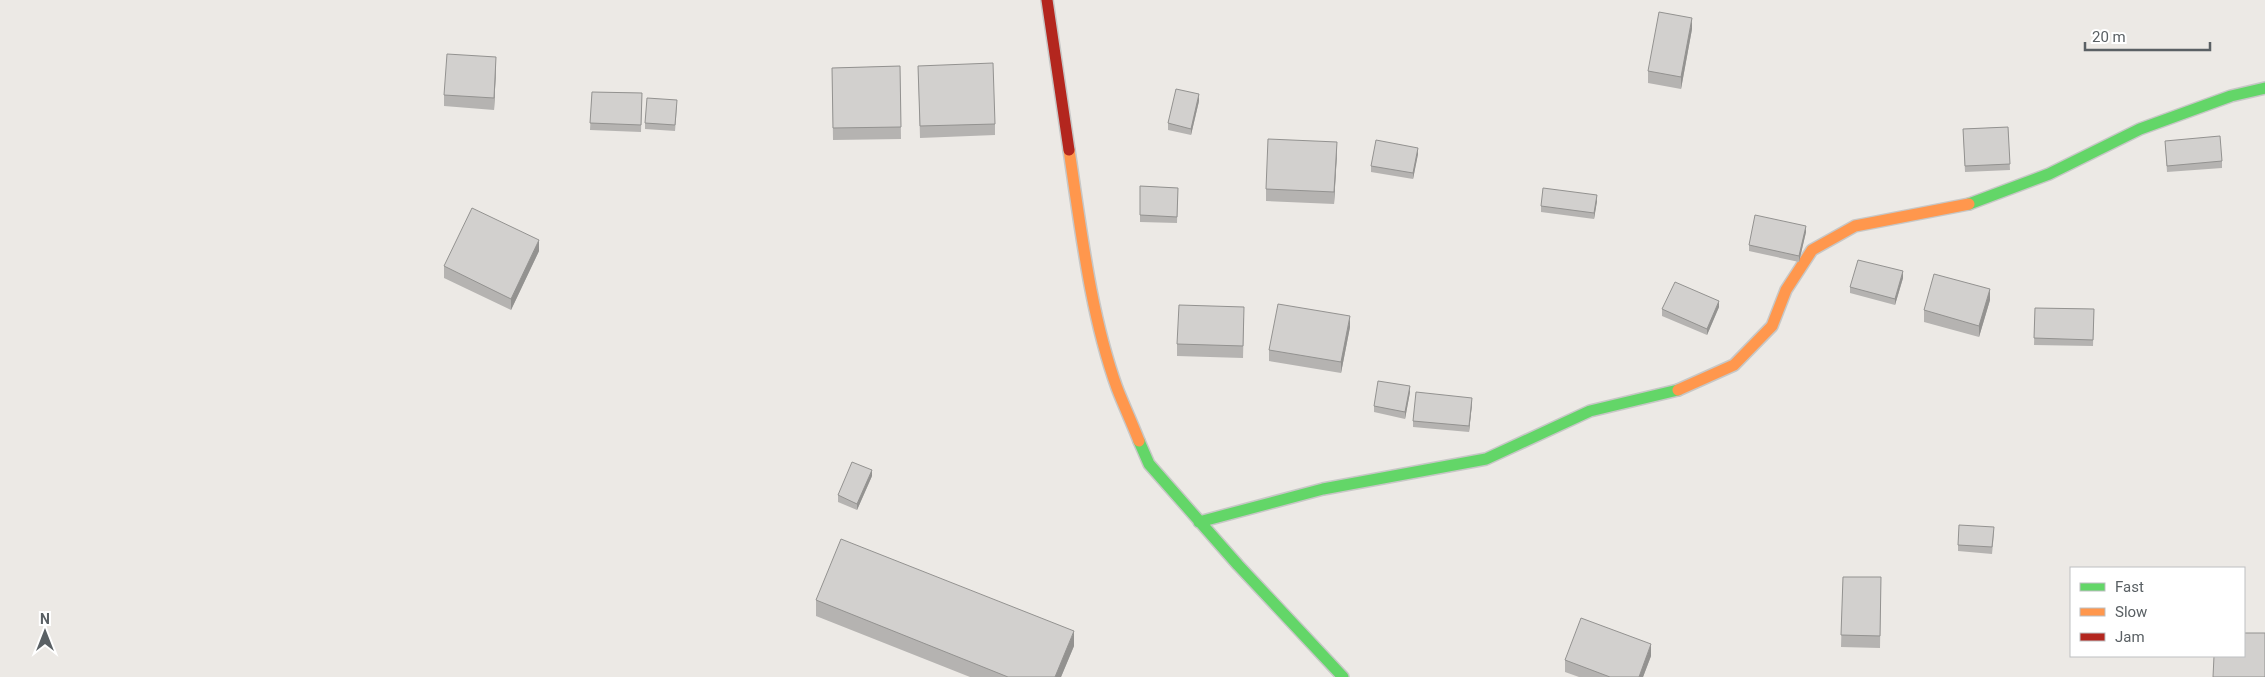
<svg xmlns="http://www.w3.org/2000/svg" width="2265" height="677" viewBox="0 0 2265 677" font-family="Roboto,sans-serif">
<style>
.lines{fill:none;stroke-linecap:round;stroke-linejoin:round}
.fast-casing{stroke:#c7c7c6;stroke-width:14}
.slow-casing{stroke:#c7c7c6;stroke-width:14}
.jam-casing{stroke:#c7c7c6;stroke-width:14}
.fast{stroke:#63d668;stroke-width:11}
.slow{stroke:#ff974d;stroke-width:11}
.jam{stroke:#b3261e;stroke-width:11}
.wall{fill:#b5b3b1}
.shaded-wall{fill:#939290}
.building{fill:#d2d0ce;stroke:#939290}
</style>
<rect width="100%" height="100%" fill="#ece9e5"/>
<g class="lines">
<defs>
<path id="fast" d="M 1969,204 L 2049,174 L 2140,129 L 2231,96 L 2265,88
M 1139,441 L 1149,464 L 1238,565 L 1343,677
M 1199,522 L 1323,489 L 1486,459 L 1590,411 L 1678,390"/>
<path id="slow" d="M 1069,150 C 1081,229 1090,313 1117,388 C 1124,406 1132,423 1139,441
M 1678,390 L 1734,365 L 1772,326 L 1786,290 L 1812,250 L 1855,226 L 1969,204"/>
<path id="jam" d="M 1047,0 L 1069,150"/>
</defs>
<!-- fast casing -->
<use href="#fast" class="fast-casing"/>
<!-- slow casing -->
<use href="#slow" class="slow-casing"/>
<!-- jam casing -->
<use href="#jam" class="jam-casing"/>
<!-- fast -->
<use href="#fast" class="fast"/>
<!-- slow -->
<use href="#slow" class="slow"/>
<!-- jam -->
<use href="#jam" class="jam"/>
</g>
<!-- wall -->
<path class="wall" d="M 1692,29 L 1681,89 L 1648,83 L 1648,71 Z
M 900,66 L 901,139 L 833,140 L 832,68 Z
M 918,66 L 995,124 L 995,135 L 920,138 Z
M 496,69 L 494,110 L 444,106 L 444,95 Z
M 592,92 L 642,93 L 641,132 L 590,130 Z
M 1199,101 L 1191,135 L 1168,130 L 1168,123 Z
M 677,106 L 675,131 L 645,129 L 645,123 Z
M 2008,127 L 2010,170 L 1965,172 L 1963,129 Z
M 2165,141 L 2222,161 L 2222,168 L 2167,172 Z
M 1337,153 L 1334,204 L 1266,201 L 1266,189 Z
M 1418,154 L 1413,179 L 1371,172 L 1371,166 Z
M 1140,186 L 1178,188 L 1177,223 L 1140,222 Z
M 1597,201 L 1594,219 L 1541,212 L 1541,206 Z
M 1806,232 L 1799,262 L 1749,251 L 1749,245 Z
M 539,251 L 511,310 L 444,278 L 444,266 Z
M 1903,278 L 1895,305 L 1850,293 L 1850,287 Z
M 1990,300 L 1979,337 L 1924,322 L 1924,310 Z
M 1719,307 L 1707,335 L 1662,316 L 1662,309 Z
M 2035,308 L 2094,309 L 2093,346 L 2034,345 Z
M 1244,318 L 1243,358 L 1177,356 L 1177,344 Z
M 1350,327 L 1341,373 L 1269,361 L 1269,350 Z
M 1410,392 L 1405,419 L 1374,412 L 1374,406 Z
M 1472,404 L 1469,432 L 1413,427 L 1413,421 Z
M 872,476 L 857,510 L 838,502 L 838,495 Z
M 1994,533 L 1992,554 L 1958,551 L 1958,545 Z
M 1843,577 L 1881,577 L 1880,648 L 1841,647 Z
M 816,600 L 1074,646 L 1061,677 L 970,677 L 816,616 Z
M 1651,656 L 1643,677 L 1579,677 L 1565,672 L 1565,660 Z"/>
<!-- shaded-wall -->
<path class="shaded-wall" d="M 1692,18 L 1692,29 L 1681,89 L 1681,77 Z
M 496,57 L 496,69 L 494,110 L 494,98 Z
M 1199,94 L 1199,101 L 1191,135 L 1191,129 Z
M 1337,142 L 1337,153 L 1334,204 L 1334,192 Z
M 1418,148 L 1418,154 L 1413,179 L 1413,173 Z
M 1597,195 L 1597,201 L 1594,219 L 1594,213 Z
M 1806,226 L 1806,232 L 1799,262 L 1799,256 Z
M 539,240 L 539,251 L 511,310 L 511,299 Z
M 1903,271 L 1903,278 L 1895,305 L 1895,299 Z
M 1990,289 L 1990,300 L 1979,337 L 1979,326 Z
M 1719,301 L 1719,307 L 1707,335 L 1707,329 Z
M 1350,316 L 1350,327 L 1341,373 L 1341,362 Z
M 1410,386 L 1410,392 L 1405,419 L 1405,412 Z
M 1472,398 L 1472,404 L 1469,432 L 1469,426 Z
M 872,470 L 872,476 L 857,510 L 857,504 Z
M 1074,631 L 1074,646 L 1061,677 L 1055,677 Z
M 1651,644 L 1651,656 L 1643,677 L 1639,677 Z"/>
<!-- building -->
<path class="building" d="M 1659,12 L 1692,18 L 1681,77 L 1648,71 Z
M 447,54 L 496,57 L 494,98 L 444,95 Z
M 993,63 L 995,124 L 920,126 L 918,66 Z
M 900,66 L 901,127 L 833,128 L 832,68 Z
M 1176,89 L 1199,94 L 1191,129 L 1168,123 Z
M 592,92 L 642,93 L 641,125 L 590,123 Z
M 647,98 L 677,100 L 675,125 L 645,123 Z
M 2008,127 L 2010,164 L 1965,166 L 1963,129 Z
M 2220,136 L 2222,161 L 2167,166 L 2165,141 Z
M 1268,139 L 1337,142 L 1334,192 L 1266,189 Z
M 1376,140 L 1418,148 L 1413,173 L 1371,166 Z
M 1140,186 L 1178,188 L 1177,217 L 1140,215 Z
M 1543,188 L 1597,195 L 1594,213 L 1541,206 Z
M 472,208 L 539,240 L 511,299 L 444,266 Z
M 1755,215 L 1806,226 L 1799,256 L 1749,245 Z
M 1858,260 L 1903,271 L 1895,299 L 1850,287 Z
M 1934,274 L 1990,289 L 1979,326 L 1924,310 Z
M 1675,282 L 1719,301 L 1707,329 L 1662,309 Z
M 1278,304 L 1350,316 L 1341,362 L 1269,350 Z
M 1179,305 L 1244,307 L 1243,346 L 1177,344 Z
M 2035,308 L 2094,309 L 2093,340 L 2034,338 Z
M 1378,381 L 1410,386 L 1405,412 L 1374,406 Z
M 1416,392 L 1472,398 L 1469,426 L 1413,421 Z
M 852,462 L 872,470 L 857,504 L 838,495 Z
M 1959,525 L 1994,527 L 1992,547 L 1958,545 Z
M 841,539 L 1074,631 L 1055,677 L 1008,677 L 816,600 Z
M 1843,577 L 1881,577 L 1880,636 L 1841,635 Z
M 1581,618 L 1651,644 L 1639,677 L 1610,677 L 1565,660 Z
M 2244,633 L 2265,633 L 2265,677 L 2213,677 L 2214,656 L 2244,656 Z"/>
<!-- legend -->
<rect x="2070" y="567" width="175" height="90" fill="#ffffff" stroke="#bdbfc1"/>
<rect x="2080" y="583" width="25" height="8" fill="#63d668" stroke="#bdbfc1"/>
<text x="2115" y="592" font-size="15" fill="#5a6064">Fast</text>
<rect x="2080" y="608" width="25" height="8" fill="#ff974d" stroke="#bdbfc1"/>
<text x="2115" y="617" font-size="15" fill="#5a6064">Slow</text>
<rect x="2080" y="633" width="25" height="8" fill="#b3261e" stroke="#bdbfc1"/>
<text x="2115" y="642" font-size="15" fill="#5a6064">Jam</text>
<!-- north arrow -->
<g transform="translate(45 632)" stroke="#ffffff" stroke-width="4" paint-order="stroke">
<path d="M0-4L9 19L0 12L-9 19Z" fill="#5a6064"/>
<text y="-8" font-size="14" font-weight="bold" text-anchor="middle" fill="#5a6064">N</text>
</g>
<!-- scale -->
<path d="M2085 42v8h125v-8" fill="none" stroke="#5a6064" stroke-width="2.5"/>
<text x="2092" y="42" font-size="15" fill="#5a6064" stroke="#ffffff" stroke-width="4" paint-order="stroke">20 m</text>
</svg>
